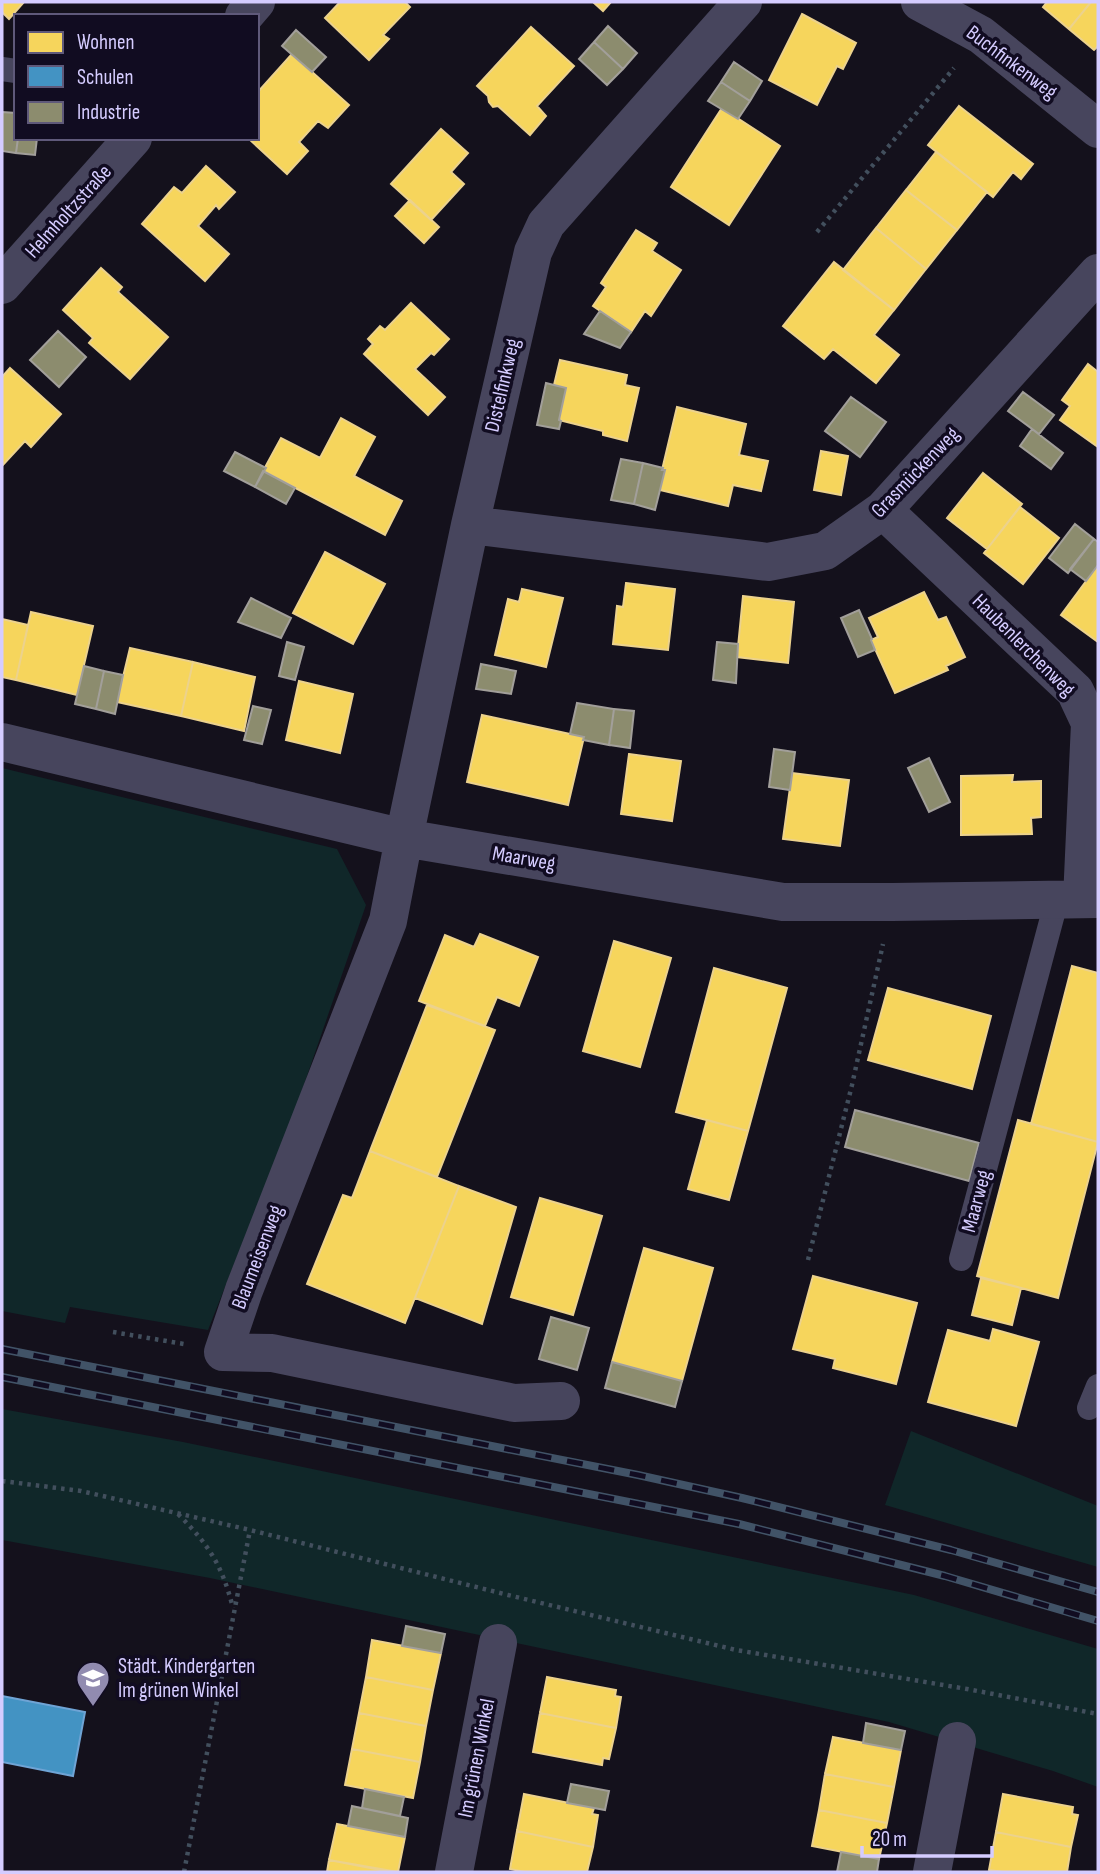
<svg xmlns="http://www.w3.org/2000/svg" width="1100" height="1874" viewBox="0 0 1100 1874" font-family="'Sofia Sans Condensed',sans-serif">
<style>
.green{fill:#102729}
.homes{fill:#f6d55c;stroke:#ecd28d;stroke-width:2}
.schools{fill:#4393c3;stroke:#6fa4d5;stroke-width:2}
.industry{fill:#8c8c6e;stroke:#a29f9a;stroke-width:2}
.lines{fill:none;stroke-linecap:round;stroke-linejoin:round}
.path{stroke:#424f5d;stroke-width:4.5;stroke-dasharray:3.5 5;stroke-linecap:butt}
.lane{stroke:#47455d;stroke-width:24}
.street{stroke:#47455d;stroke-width:38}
.rail-casing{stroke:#415367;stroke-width:8}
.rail{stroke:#110c21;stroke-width:5;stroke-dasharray:16;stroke-linecap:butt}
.labels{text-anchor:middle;stroke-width:7;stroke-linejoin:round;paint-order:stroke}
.street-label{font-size:21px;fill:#d5ccff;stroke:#110c21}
.poi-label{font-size:21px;fill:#d5ccff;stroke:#110c21;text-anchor:start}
</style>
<rect width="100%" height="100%" fill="#14111c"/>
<!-- green -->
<path class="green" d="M 2,768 L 337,849 L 366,905 L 298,1102 L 208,1330 L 70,1307 L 65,1323 L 2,1311 Z
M 2,1409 L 183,1442 L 914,1595 L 1098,1649 L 1098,1787 L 1053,1771 L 889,1722 L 210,1578 L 2,1540 Z
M 911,1431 L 1098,1506 L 1098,1567 L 885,1505 Z"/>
<!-- homes -->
<path class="homes" d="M 2,2 L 24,2 L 9,19 L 2,12 Z
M 340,2 L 405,2 L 410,7 L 383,35 L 389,39 L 369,60 L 325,18 Z
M 593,2 L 611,2 L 603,11 Z
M 1047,2 L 1091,2 L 1069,29 L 1043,7 Z
M 1091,2 L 1098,2 L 1098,46 L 1094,50 L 1069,29 Z
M 802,14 L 856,43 L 843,69 L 837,66 L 817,105 L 769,80 Z
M 531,27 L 574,66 L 537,106 L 546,116 L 530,135 L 498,106 L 493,107 L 489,102 L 488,96 L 477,86 Z
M 292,54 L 349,105 L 328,128 L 318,121 L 299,142 L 308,151 L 287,174 L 248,138 L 257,138 L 257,93 Z
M 959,106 L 1033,164 L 1021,179 L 1013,172 L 993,197 L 928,145 Z
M 722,108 L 780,146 L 729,225 L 671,187 Z
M 441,129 L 468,153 L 451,172 L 464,184 L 431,220 L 391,184 Z
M 936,152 L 987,192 L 957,230 L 906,190 Z
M 206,166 L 235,192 L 219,209 L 216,205 L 198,226 L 229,254 L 205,281 L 142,224 L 174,187 L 182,193 Z
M 906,190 L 957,230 L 926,269 L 876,228 Z
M 410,200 L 439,227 L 424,243 L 395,216 Z
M 876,228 L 926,269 L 894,310 L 843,270 Z
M 636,230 L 657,243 L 652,251 L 681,270 L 651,316 L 645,311 L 631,332 L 593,306 L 606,287 L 601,283 Z
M 834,262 L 894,310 L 874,335 L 899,355 L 876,383 L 833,349 L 824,359 L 783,326 Z
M 101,268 L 122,287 L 118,292 L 168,337 L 130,379 L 89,343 L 93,338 L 63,310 Z
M 411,303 L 449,339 L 434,355 L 431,353 L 415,369 L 445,397 L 428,415 L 364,354 L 373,344 L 368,339 L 380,326 L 385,330 Z
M 560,360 L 627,375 L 625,385 L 639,388 L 627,441 L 603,435 L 603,431 L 559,420 L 566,388 L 554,385 Z
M 1088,364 L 1098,372 L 1098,447 L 1060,420 L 1070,406 L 1062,400 Z
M 10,368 L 61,414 L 31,447 L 25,441 L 2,466 L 2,377 Z
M 677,407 L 746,424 L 739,455 L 768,461 L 761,491 L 733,485 L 728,506 L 660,490 L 665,470 L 662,470 Z
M 341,418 L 375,437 L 354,476 L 402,501 L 385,535 L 263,471 L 281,438 L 320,458 Z
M 821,451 L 848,456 L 841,495 L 814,490 Z
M 983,473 L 1022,504 L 987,549 L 947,518 Z
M 1020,507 L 1059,538 L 1023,584 L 984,553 Z
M 325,552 L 385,584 L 353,644 L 293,613 Z
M 1098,565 L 1098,642 L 1061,615 Z
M 626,583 L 675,589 L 668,650 L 613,644 L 617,606 L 623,607 Z
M 522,589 L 563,598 L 546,667 L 495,655 L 508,599 L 519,602 Z
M 924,592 L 938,620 L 946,617 L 965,657 L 946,666 L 948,670 L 895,693 L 871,640 L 878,637 L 869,618 Z
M 743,596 L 794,602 L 788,663 L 737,657 Z
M 31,612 L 93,626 L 77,695 L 16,680 Z
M 2,619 L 28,625 L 16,680 L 2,677 Z
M 130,648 L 193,662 L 181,716 L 117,702 Z
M 193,662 L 255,677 L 244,731 L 181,716 Z
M 299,681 L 353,694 L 340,753 L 286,740 Z
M 482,715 L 584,737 L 568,805 L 467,782 Z
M 629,754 L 681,761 L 672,821 L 621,814 Z
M 792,773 L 849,780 L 840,846 L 783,839 Z
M 1013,775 L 1012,782 L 1041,781 L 1041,817 L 1031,818 L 1032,834 L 961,835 L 961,776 Z
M 480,934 L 538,957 L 519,1006 L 497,997 L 485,1026 L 419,1001 L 445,935 L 474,947 Z
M 614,941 L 671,958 L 640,1067 L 583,1051 Z
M 1072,966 L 1098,973 L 1098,1142 L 1031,1124 Z
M 714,968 L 787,988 L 748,1131 L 676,1112 Z
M 888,988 L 991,1016 L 972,1089 L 868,1060 Z
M 427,1005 L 495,1030 L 437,1177 L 370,1151 Z
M 707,1120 L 748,1131 L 729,1200 L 688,1189 Z
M 1018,1120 L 1098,1142 L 1058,1298 L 977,1276 Z
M 370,1151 L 459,1186 L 405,1323 L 307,1284 L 343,1195 L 352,1198 Z
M 459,1186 L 516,1207 L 482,1324 L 415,1298 Z
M 540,1198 L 602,1216 L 573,1315 L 511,1297 Z
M 644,1248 L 713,1268 L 682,1381 L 612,1362 Z
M 813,1276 L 917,1303 L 896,1384 L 833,1368 L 835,1359 L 793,1349 Z
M 981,1278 L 1021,1288 L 1012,1325 L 972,1315 Z
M 993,1329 L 1039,1342 L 1016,1426 L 928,1402 L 948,1330 L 990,1341 Z
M 372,1640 L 441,1653 L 433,1690 L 366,1677 Z
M 366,1677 L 433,1690 L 426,1726 L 359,1713 Z
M 547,1677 L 616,1690 L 615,1696 L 621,1697 L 616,1728 L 540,1713 Z
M 359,1713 L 426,1726 L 420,1762 L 352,1749 Z
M 540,1713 L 616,1728 L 609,1759 L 603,1758 L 602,1765 L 533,1752 Z
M 833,1737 L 901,1750 L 894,1787 L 825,1774 Z
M 352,1749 L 420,1762 L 413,1798 L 345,1785 Z
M 825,1774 L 894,1787 L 887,1823 L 819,1810 Z
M 524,1794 L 594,1808 L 592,1814 L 598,1815 L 593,1847 L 517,1831 Z
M 1003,1794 L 1073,1807 L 1072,1814 L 1078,1815 L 1071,1847 L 996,1832 Z
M 819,1810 L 887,1823 L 879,1859 L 812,1846 Z
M 337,1824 L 405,1837 L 398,1872 L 329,1860 Z
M 517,1831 L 593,1847 L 587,1872 L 525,1872 L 510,1869 Z
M 996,1832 L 1071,1847 L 1067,1872 L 1004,1872 L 989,1870 Z
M 329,1860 L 391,1872 L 327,1872 Z"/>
<!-- schools -->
<path class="schools" d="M 2,1696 L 85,1712 L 73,1776 L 2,1762 Z"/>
<!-- industry -->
<path class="industry" d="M 608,26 L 637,53 L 623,69 L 594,42 Z
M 296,30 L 326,57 L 312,72 L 282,46 Z
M 594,42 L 623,69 L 607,85 L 579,59 Z
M 734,62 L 762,81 L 750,101 L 721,82 Z
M 721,82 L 750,101 L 738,119 L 708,101 Z
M 2,112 L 16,113 L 16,138 L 18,138 L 16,153 L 2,151 Z
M 18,138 L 37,138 L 35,155 L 16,153 Z
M 600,311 L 631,332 L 620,348 L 584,334 Z
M 58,331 L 86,357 L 59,387 L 30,360 Z
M 546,383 L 566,388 L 559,420 L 561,421 L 559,429 L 537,425 Z
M 1023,392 L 1054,415 L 1039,434 L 1008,411 Z
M 851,397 L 886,422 L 860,457 L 825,431 Z
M 1032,429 L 1063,453 L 1051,469 L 1020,446 Z
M 235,452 L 266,468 L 255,487 L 224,471 Z
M 621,459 L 643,463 L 634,504 L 611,500 Z
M 643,463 L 663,468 L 662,470 L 665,470 L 655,510 L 634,504 Z
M 263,471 L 295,488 L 286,504 L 255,487 Z
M 1075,524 L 1094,539 L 1068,573 L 1049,558 Z
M 1094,539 L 1098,542 L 1098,565 L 1086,581 L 1070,569 Z
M 251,598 L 291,618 L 281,638 L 238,622 Z
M 859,610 L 872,639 L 871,640 L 875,650 L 858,657 L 841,618 Z
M 287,642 L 304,647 L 295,680 L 279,676 Z
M 717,642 L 738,644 L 736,683 L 713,680 Z
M 481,664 L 516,671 L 511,694 L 476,689 Z
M 84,666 L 104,671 L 96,709 L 75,704 Z
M 104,671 L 123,675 L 115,714 L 96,709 Z
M 577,703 L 614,709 L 609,745 L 583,740 L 584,737 L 570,734 Z
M 253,706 L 271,710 L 262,744 L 244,740 Z
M 614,709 L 634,711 L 630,748 L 609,745 Z
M 774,749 L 795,752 L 790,790 L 769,787 Z
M 929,758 L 950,802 L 929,812 L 908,768 Z
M 855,1110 L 979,1143 L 969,1181 L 845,1147 Z
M 551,1317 L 589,1328 L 577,1370 L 539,1359 Z
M 612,1362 L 682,1381 L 675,1407 L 605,1388 Z
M 406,1626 L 445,1634 L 441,1653 L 402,1646 Z
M 866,1723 L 905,1731 L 901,1750 L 863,1743 Z
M 571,1784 L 609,1791 L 605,1810 L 567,1803 Z
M 365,1789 L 404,1797 L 400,1816 L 362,1808 Z
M 352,1806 L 408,1818 L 405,1837 L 348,1826 Z
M 841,1852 L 879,1859 L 877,1872 L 837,1872 Z"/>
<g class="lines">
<!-- path -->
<path class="path" d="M 817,232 L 954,68
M 808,1260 L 852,1085 L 883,944
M 113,1332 L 184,1344
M 2,1481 L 81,1491 L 250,1530 L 508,1595 L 736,1650 L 967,1689 L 1098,1714
M 178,1514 C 209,1545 222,1565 233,1608
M 184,1872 L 250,1530"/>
<!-- lane -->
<path class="lane" d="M 2,69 L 16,71
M 961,1259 L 1057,899
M 1089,1408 L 1098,1386"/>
<!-- street -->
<path class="street" d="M 920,2 L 981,35 L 1098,129
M 244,16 L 256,2
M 2,285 L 133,138
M 883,510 L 1075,691 L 1090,723 L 1082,899
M 470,525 L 768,562 L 825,551 L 883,510 L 1098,273
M 2,742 L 404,838 L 783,902 L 892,902 L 1098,899
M 561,1401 L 514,1403 L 272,1353 L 223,1352 L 244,1290 L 388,921 L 404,838 L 470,525 L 533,252 L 546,224 L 743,2
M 454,1872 L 498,1643
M 932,1872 L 957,1741"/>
<defs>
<path id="rail" d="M 2,1349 L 638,1475 L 742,1498 L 951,1550 L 1098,1592
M 2,1377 L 739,1524 L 945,1576 L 1098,1621"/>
</defs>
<!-- rail casing -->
<use href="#rail" class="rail-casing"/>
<!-- rail -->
<use href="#rail" class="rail"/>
</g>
<!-- icons -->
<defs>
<symbol id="school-pin" viewBox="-11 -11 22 30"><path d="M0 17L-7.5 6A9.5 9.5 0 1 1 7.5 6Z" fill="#918bb0" stroke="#110c21"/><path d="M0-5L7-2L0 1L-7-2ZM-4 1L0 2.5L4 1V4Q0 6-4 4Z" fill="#fff"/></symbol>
</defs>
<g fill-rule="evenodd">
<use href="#school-pin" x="74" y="1659" width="38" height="52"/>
</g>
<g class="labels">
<!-- street labels -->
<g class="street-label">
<text transform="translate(1012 62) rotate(37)" y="7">Buchfinkenweg</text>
<text transform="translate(68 211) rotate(-48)" y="7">Helmholtzstraße</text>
<text transform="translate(502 385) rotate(-77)" y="7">Distelfinkweg</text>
<text transform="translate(915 472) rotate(-46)" y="7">Grasmückenweg</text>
<text transform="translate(1024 645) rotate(45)" y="7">Haubenlerchenweg</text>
<text transform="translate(524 858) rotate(10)" y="7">Maarweg</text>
<text transform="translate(976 1201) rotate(-75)" y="7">Maarweg</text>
<text transform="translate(257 1257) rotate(-69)" y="7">Blaumeisenweg</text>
<text transform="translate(476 1758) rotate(-79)" y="7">Im grünen Winkel</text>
</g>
<!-- poi labels -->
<g class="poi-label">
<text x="118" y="1673">Städt. Kindergarten<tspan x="118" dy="24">Im grünen Winkel</tspan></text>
</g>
</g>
<!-- border -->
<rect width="1100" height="1874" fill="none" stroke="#d5ccff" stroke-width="7"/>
<!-- legend -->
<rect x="14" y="14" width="245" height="126" fill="#110c21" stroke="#5f597a" stroke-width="2"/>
<rect x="28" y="32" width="35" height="21" fill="#f6d55c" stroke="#5f597a" stroke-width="2"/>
<text x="77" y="49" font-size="21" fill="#d5ccff">Wohnen</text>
<rect x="28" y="66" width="35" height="21" fill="#4393c3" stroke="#5f597a" stroke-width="2"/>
<text x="77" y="84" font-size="21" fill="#d5ccff">Schulen</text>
<rect x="28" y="102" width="35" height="21" fill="#8c8c6e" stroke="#5f597a" stroke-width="2"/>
<text x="77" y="119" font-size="21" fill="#d5ccff">Industrie</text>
<!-- scale -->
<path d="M862 1846v10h130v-10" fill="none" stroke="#d5ccff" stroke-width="3.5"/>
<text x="872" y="1846" font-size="21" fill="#d5ccff" stroke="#110c21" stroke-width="5" paint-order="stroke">20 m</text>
</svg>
